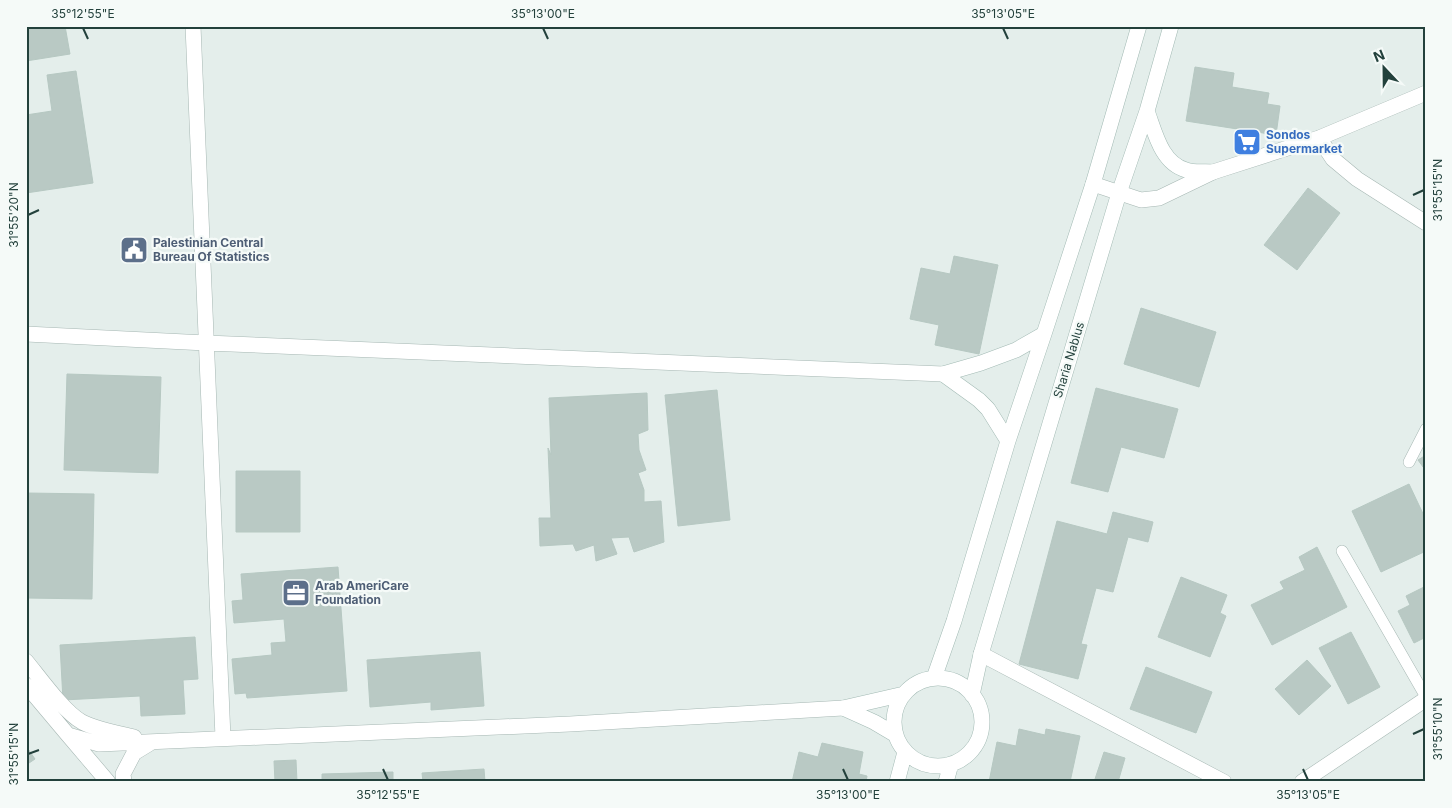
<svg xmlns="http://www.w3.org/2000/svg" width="1452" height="808" viewBox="0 0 1452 808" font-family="Inter,sans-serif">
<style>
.building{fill:#b9c9c4;stroke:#b6c8c2}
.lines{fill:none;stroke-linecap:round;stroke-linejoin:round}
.service-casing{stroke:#a6b7b3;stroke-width:12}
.minor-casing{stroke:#a6b7b3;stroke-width:16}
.secondary-casing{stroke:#a2bab4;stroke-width:16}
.service{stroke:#fff;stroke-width:11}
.minor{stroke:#fff;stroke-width:15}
.secondary{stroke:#fff;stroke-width:15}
.ticks{fill:none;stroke:#23413c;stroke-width:2}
.labels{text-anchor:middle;stroke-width:4.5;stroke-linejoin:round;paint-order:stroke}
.shop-label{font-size:12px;font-weight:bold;fill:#366cbe;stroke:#f5faf8;text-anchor:start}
.service-label{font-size:12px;font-weight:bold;fill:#4e5e75;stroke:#f5faf8;text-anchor:start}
.street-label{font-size:12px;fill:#23413c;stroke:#f5faf8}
.neatline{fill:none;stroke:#23413c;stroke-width:2}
.ticks-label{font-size:12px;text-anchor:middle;fill:#23413c}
</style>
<rect width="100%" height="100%" fill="#e4eeeb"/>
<!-- building -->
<path class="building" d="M 26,26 L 65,26 L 70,54 L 26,61 Z
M 1195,67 L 1234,73 L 1232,87 L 1269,93 L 1267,104 L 1280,106 L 1276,135 L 1186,121 Z
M 76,71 L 93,183 L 26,193 L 26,115 L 52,111 L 47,75 Z
M 1308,188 L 1340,213 L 1297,270 L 1264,245 Z
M 954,256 L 998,265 L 979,354 L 935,345 L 939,325 L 910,319 L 921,268 L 950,274 Z
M 1141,308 L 1216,332 L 1199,387 L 1124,364 Z
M 67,374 L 161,377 L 158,473 L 64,470 Z
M 1096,388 L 1178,409 L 1164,458 L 1121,447 L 1108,492 L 1071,483 Z
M 717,390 L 730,520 L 678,526 L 665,395 Z
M 647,393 L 648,430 L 638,434 L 639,450 L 646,470 L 638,473 L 644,490 L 644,502 L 661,501 L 664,542 L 634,552 L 629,537 L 611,538 L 617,554 L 596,561 L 594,545 L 576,551 L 573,544 L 540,546 L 539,518 L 551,518 L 548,448 L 551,455 L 549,398 Z
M 26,396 L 28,397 L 27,458 L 26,458 Z
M 1426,455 L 1426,471 L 1418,460 Z
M 236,471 L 300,471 L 300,532 L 236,532 Z
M 1409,484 L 1426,520 L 1426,551 L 1381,572 L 1352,511 Z
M 26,493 L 94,494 L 92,599 L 26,598 Z
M 1113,512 L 1153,522 L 1148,542 L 1128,537 L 1113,592 L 1096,588 L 1081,644 L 1087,645 L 1078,679 L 1019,664 L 1057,521 L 1107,534 Z
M 1317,547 L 1347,607 L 1272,645 L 1251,605 L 1284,589 L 1280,582 L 1305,570 L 1299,557 Z
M 338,567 L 347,691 L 247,698 L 246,693 L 235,694 L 232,659 L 272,655 L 271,643 L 286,642 L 284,619 L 234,623 L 232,601 L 243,600 L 241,574 Z
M 1181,577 L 1227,595 L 1220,613 L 1226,616 L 1210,657 L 1158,637 Z
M 1426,586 L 1426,637 L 1414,643 L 1398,611 L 1410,605 L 1406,596 Z
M 1351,632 L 1380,687 L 1348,704 L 1319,648 Z
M 195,637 L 198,679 L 183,680 L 185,714 L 141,716 L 140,696 L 63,700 L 60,645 Z
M 480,652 L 484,706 L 431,710 L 431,702 L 370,707 L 367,660 Z
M 1307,660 L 1331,686 L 1299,715 L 1275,689 Z
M 1146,667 L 1212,692 L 1196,733 L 1130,709 Z
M 1019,729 L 1045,735 L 1046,729 L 1080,736 L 1070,782 L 989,782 L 997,742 L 1016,746 Z
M 822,743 L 863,752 L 859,774 L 867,776 L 866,782 L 792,782 L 799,752 L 818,757 Z
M 26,746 L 35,759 L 26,765 Z
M 1104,752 L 1125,758 L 1118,782 L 1094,782 Z
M 296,760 L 297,782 L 275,782 L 274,761 Z
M 484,769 L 485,782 L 423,782 L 422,773 Z
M 393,772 L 393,782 L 322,782 L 322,774 Z"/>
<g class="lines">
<defs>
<path id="service" d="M 1409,462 L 1426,429
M 1342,551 L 1426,697"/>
<path id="minor" d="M 193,26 L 223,738
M 1319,138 L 1333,159 L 1357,179 L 1426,223
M 1093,184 L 1141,200 L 1159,198 L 1213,172 L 1319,138 L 1426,93
M 26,334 L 206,343 L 943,374
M 981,654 L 1224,782
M 26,661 C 40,678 64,712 82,722 C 98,730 117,733 134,737
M 26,685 L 68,735 L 99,744 L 570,724 L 843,708
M 68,735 L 108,782
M 124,782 L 123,774 L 134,753 L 152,742
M 1302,782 L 1426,699"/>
<path id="secondary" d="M 1147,111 C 1155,132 1161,163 1186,170 C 1194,173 1205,171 1213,172
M 943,374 L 981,363 L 1016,350 L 1044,334
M 943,374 L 979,400 L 988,409 L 1008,441
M 934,678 L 954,621 L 1008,441 L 1044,334 L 1093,184 L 1139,26
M894 722a44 44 0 1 1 88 0a44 44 0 1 1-88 0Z
M 972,695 L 981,654 L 1119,193 L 1147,111 L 1171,26
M 843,708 L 904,694
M 843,708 L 874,722 L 896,735
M 897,782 L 905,752
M 946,782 L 951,764"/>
</defs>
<!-- service casing -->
<use href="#service" class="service-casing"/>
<!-- minor casing -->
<use href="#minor" class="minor-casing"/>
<!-- secondary casing -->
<use href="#secondary" class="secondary-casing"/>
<!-- service -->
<use href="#service" class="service"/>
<!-- minor -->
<use href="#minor" class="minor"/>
<!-- secondary -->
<use href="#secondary" class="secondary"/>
</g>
<!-- ticks -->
<path class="ticks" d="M 83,28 L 88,39M 543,28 L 548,39M 1003,28 L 1008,39M 1413,195 L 1424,190M 28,215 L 39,210M 1413,734 L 1424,729M 28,754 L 39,750M 383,769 L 388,780M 843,769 L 848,780M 1303,769 L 1308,780"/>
<!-- icons -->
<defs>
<symbol id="supermarket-square" viewBox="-11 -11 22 22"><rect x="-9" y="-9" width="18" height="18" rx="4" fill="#3f7fe0" stroke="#f5faf8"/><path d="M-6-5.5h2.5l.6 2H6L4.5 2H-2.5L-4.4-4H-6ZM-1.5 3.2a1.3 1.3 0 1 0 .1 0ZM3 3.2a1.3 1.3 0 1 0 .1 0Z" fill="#fff"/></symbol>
<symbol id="civic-square" viewBox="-11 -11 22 22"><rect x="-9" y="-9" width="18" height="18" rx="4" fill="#5c6f8a" stroke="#f5faf8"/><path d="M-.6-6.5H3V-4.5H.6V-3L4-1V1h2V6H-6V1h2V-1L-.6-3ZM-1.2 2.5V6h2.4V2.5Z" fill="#fff"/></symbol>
<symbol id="office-square" viewBox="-11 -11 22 22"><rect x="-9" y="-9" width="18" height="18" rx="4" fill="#5c6f8a" stroke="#f5faf8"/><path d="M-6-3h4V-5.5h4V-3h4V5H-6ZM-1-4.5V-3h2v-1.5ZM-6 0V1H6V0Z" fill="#fff"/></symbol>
</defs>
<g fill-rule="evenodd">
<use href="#supermarket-square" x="1231" y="126" width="32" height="32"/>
<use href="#civic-square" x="118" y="234" width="32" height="32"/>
<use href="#office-square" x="280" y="577" width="32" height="32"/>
</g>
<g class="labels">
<!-- shop labels -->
<g class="shop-label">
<text x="1266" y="139">Sondos<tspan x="1266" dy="14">Supermarket</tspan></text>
</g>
<!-- service labels -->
<g class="service-label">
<text x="153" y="247">Palestinian Central<tspan x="153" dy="14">Bureau Of Statistics</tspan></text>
<text x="315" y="590">Arab AmeriCare<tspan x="315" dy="14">Foundation</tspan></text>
</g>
<!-- street labels -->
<g class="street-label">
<text transform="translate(1069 360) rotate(-73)" y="4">Sharia Nablus</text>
</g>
</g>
<!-- border -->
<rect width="1452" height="808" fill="none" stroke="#f5faf8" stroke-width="55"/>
<!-- north arrow -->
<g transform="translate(1384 68) rotate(338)" stroke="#f5faf8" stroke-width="4" paint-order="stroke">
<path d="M0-4L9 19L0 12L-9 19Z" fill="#23413c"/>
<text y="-8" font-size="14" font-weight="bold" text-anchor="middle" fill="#23413c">N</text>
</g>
<rect x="28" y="28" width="1396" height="752" class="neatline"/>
<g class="ticks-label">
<text x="83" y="18">35°12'55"E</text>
<text x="543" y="18">35°13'00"E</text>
<text x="1003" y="18">35°13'05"E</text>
<text transform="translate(1438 190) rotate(-90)" y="4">31°55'15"N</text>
<text transform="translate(14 215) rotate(-90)" y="4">31°55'20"N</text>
<text transform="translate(1438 729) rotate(-90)" y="4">31°55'10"N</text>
<text transform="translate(14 754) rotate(-90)" y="4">31°55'15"N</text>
<text x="388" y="799">35°12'55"E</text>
<text x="848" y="799">35°13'00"E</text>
<text x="1308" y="799">35°13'05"E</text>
</g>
</svg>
